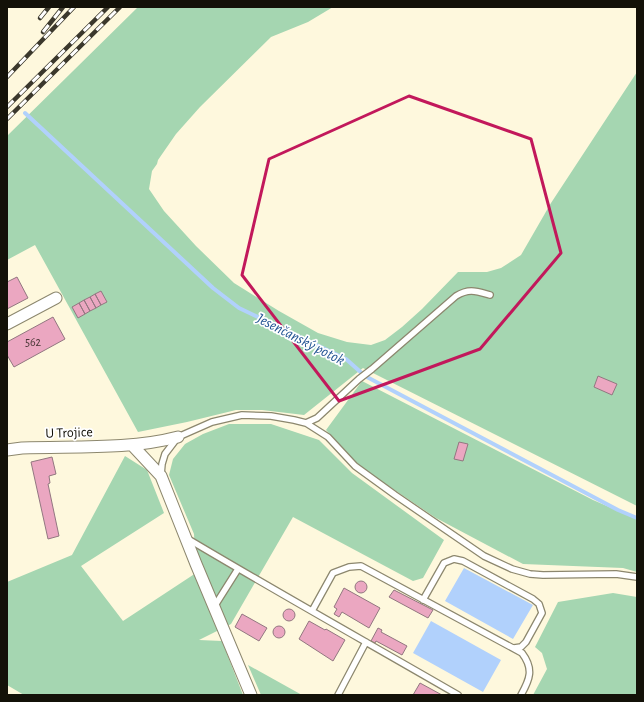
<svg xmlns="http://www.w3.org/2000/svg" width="644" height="702" viewBox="0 0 644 702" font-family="'Alegreya Sans',sans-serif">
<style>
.green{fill:#a5d6b1}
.water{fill:#b1d1fc}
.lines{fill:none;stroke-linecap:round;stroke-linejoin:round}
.stream{stroke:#b1d1fc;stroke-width:4}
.building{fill:#eba7c1;stroke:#927780}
.lane-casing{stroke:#8c876e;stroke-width:8}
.street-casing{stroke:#8c876e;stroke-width:13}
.lane{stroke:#fff;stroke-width:5.5}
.street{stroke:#fff;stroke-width:11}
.rail-casing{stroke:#3b382c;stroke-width:4.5}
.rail{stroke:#fff;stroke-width:3;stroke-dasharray:9;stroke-linecap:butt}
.marked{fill:none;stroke:#c2185b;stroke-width:3;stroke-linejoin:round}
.labels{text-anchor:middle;stroke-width:3.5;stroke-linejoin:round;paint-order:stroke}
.number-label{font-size:12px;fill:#493636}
.street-label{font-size:14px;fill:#131108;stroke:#fff}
.water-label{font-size:15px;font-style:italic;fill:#225493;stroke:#fff}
</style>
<rect width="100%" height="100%" fill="#fef8dd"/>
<!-- green -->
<path class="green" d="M 138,7 L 333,7 L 308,22 L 271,37 L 200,107 L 176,134 L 158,160 L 157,164 L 152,171 L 149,189 L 164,211 L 196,246 L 234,283 L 279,311 L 318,333 L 347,342 L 371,345 L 385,340 L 402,327 L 422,309 L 458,272 L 487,272 L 501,268 L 521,255 L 551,203 L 637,72 L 637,506 L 363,368 L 304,415 L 262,410 L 236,410 L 187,422 L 138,432 L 35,245 L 7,260 L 7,136 Z
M 362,381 L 593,500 L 637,519 L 637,572 L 623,568 L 523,564 L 436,518 L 359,466 L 326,430 Z
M 229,424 L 271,424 L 319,440 L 352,473 L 444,540 L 423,578 L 413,581 L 293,517 L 231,624 L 199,640 L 222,641 L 243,695 L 24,695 L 7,685 L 7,582 L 72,555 L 125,456 L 147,470 L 164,513 L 81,566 L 123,621 L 196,573 L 194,534 L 169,475 L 173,459 L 185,444 L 203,434 Z
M 613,593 L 637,597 L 637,695 L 533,695 L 547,669 L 542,653 L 535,647 L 558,602 Z
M 248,665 L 302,695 L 261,695 Z"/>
<!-- water -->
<path class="water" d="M 464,568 L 533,605 L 513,639 L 445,601 Z
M 431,621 L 501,660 L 483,692 L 413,653 Z"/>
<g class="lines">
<!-- stream -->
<path class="stream" d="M 25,113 L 213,288 L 239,308 L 346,359 L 365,376 L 618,510 L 637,518"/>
</g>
<!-- building -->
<path class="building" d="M 17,277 L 28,298 L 7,309 L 7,282 Z
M 101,291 L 107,302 L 101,305 L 95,294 Z
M 95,294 L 101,305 L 96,308 L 90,297 Z
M 90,297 L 96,308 L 90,311 L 84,300 Z
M 84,300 L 90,311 L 85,314 L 79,303 Z
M 79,303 L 85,314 L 78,318 L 72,307 Z
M 53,317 L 65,339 L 14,367 L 7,355 L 7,342 Z
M 598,376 L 617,384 L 612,395 L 594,387 Z
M 459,442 L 468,444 L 463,461 L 454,459 Z
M 52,457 L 56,474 L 49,476 L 50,483 L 48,484 L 59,536 L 48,539 L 31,462 Z
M355 587a6 6 0 1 1 12 0a6 6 0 1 1-12 0Z
M 344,588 L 380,608 L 369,628 L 342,612 L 339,617 L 334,614 L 337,609 L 334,607 Z
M 394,590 L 433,610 L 428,618 L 389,597 Z
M283 615a6 6 0 1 1 12 0a6 6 0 1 1-12 0Z
M 242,614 L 267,628 L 259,641 L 235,627 Z
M 309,621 L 325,630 L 326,629 L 345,640 L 333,661 L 299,639 Z
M273 632a6 6 0 1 1 12 0a6 6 0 1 1-12 0Z
M 378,628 L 382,630 L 381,632 L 407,646 L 402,655 L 376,641 L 375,643 L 371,641 Z
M 420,683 L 442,695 L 413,695 Z"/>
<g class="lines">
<defs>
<path id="lane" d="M 306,423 L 328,437 L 355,466 L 395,495 L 484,556 L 512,569 L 530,574 L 543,575 L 616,574 L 637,577
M 161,475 L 162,464 L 165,454 L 178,437 L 212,422 L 242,415 L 271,416 L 294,420 L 306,423 L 317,418 L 359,379 L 372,369 L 456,296 C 469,288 476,291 490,295
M 188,539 C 277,592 368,643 458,695
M 423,600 L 444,563 L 454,559 L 463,561 L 533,599 L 539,604 L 542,613 L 526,642 L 521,647 L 514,648
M 214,607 L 238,569
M 312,611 L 333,573 L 349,567 L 361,566 L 522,653 C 534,669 530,679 521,695
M 338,695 L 366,642"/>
<path id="street" d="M 7,324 L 56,298
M 132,445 L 161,476 L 196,564 L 251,695
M 7,450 L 22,448 C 74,446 128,450 178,437"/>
</defs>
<!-- lane casing -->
<use href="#lane" class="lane-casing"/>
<!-- street casing -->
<use href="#street" class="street-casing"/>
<!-- lane -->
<use href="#lane" class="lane"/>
<!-- street -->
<use href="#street" class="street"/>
<defs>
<path id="rail" d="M 40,18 L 49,7
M 43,32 L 63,7
M 7,77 L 74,7
M 7,107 L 108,7
M 7,119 L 120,7"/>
</defs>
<!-- rail casing -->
<use href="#rail" class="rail-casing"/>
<!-- rail -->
<use href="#rail" class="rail"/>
</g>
<!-- marked area -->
<path class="marked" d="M 409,96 L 531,139 L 561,253 L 480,349 L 339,401 L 242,275 L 269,159 Z"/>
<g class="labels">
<!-- number labels -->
<g class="number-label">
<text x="33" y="346">562</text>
</g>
<!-- street labels -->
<g class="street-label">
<text transform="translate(69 432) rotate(-2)" y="5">U Trojice</text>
</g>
<!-- water labels -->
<g class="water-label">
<text transform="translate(301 339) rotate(27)" y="5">Jesenčanský potok</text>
</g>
</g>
<!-- border -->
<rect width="644" height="702" fill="none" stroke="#131108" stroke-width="16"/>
</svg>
